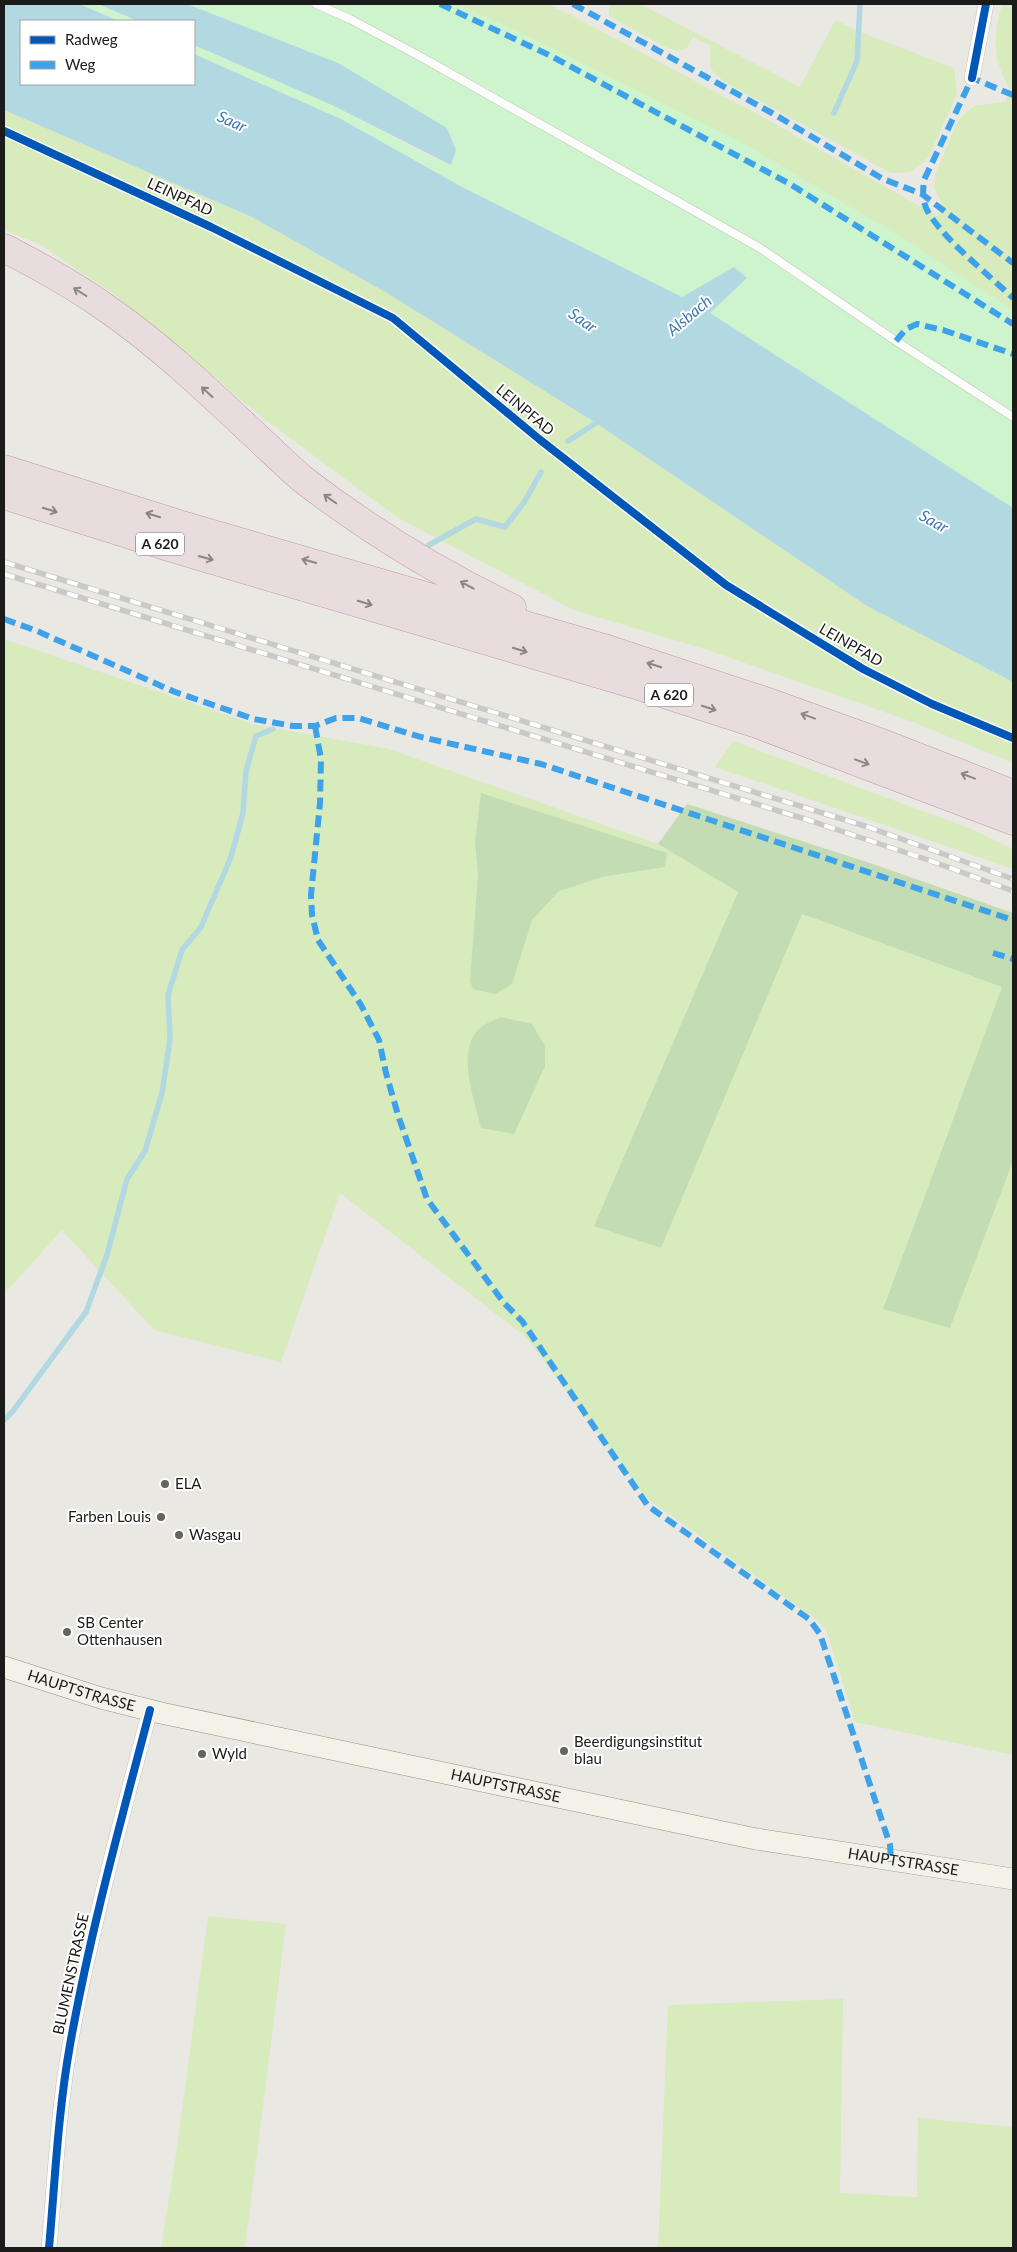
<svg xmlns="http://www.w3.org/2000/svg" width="1017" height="2252" viewBox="0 0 1017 2252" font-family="Lato,sans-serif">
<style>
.grass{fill:#d7ebbd}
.forest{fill:#c3dcb4}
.park{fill:#cdf4cd}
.water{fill:#b2d8e1}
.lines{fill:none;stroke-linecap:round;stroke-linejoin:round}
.stream{stroke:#b2d8e1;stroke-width:5.5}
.service-casing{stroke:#c2c2bf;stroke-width:9}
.minor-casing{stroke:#c2c2bf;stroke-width:16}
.secondary-casing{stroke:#92937b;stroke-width:22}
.motorway-casing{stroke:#c298a4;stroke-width:29}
.service{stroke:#fcfcfb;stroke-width:8}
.minor{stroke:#fcfcfb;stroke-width:15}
.secondary{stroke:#f2f2e8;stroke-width:21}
.motorway{stroke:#e9dcde;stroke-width:28}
.rail-casing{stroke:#c9c9c8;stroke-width:5.5}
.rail{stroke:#fff;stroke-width:4;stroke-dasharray:11;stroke-linecap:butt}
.quiet{stroke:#3da2ea;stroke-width:6;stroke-dasharray:12 6;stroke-linecap:butt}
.cycleway-casing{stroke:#fff;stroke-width:11}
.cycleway{stroke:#0057b8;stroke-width:8}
.oneway{stroke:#8c8586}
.poi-dot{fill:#636361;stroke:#fff;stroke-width:2}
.labels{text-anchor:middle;stroke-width:4;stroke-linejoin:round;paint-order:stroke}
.shield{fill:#fff;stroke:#5f5f5f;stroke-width:1}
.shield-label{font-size:14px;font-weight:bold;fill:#1b1b1b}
.street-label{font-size:15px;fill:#1b1b1b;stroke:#fff}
.poi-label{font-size:15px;fill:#1b1b1b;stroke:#fff;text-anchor:start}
.water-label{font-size:16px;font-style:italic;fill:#3f7ab3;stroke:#fff}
</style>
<rect width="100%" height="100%" fill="#eae8e2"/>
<!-- grass -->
<path class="grass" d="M 457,4 L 547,4 L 573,16 L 768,120 L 937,216 L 943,205 L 934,188 L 936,172 L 959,119 L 974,106 L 1005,102 L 1010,90 C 992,56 993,41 1002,4 L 1013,4 L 1013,310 L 884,227 L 739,141 L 519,32 Z
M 609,4 L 640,4 L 800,87 L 835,20 L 860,32 L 954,68 L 957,94 L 928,158 L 910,172 L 891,173 L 725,82 C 708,70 709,65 711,46 L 693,37 L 687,48 L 676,51 L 663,46 L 609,16 Z
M 4,110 L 252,217 L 387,293 L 596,423 L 867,606 L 1013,682 L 1013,763 L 913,722 L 708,650 L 574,610 L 398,518 L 267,421 L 115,295 L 41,245 L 4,230 Z
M 4,639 L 253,724 L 389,749 L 658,844 L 738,892 L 594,1226 L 661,1248 L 801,914 L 1002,987 L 883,1309 L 950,1327 L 1013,1161 L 1013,1755 L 855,1722 L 826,1630 L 815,1619 L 645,1497 L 527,1338 L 340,1193 L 281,1362 L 154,1330 L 62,1230 L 4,1294 Z
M 733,741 L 974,830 L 1013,849 L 1013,869 L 715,767 Z
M 208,1916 L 286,1924 L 245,2248 L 161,2248 L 177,2148 Z
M 843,1999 L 840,2193 L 917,2197 L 918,2118 L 1013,2127 L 1013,2248 L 658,2248 L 668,2005 Z"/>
<!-- forest -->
<path class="forest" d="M 481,793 L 667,853 L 665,867 L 602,877 L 559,891 L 532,920 L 512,984 L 495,994 L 473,989 L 470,981 L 478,874 L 475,842 Z
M 687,804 L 873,864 L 1013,913 L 1013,1161 L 950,1328 L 883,1309 L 1002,987 L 802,914 L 661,1248 L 594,1226 L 738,892 L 658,844 Z
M 501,1017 L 532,1024 L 545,1046 L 545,1066 L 514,1134 L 481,1128 C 475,1101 455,1050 480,1028 C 486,1023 495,1020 501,1017 Z"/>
<!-- park -->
<path class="park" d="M 79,4 L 98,4 L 138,21 L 119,21 Z
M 187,4 L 457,4 L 519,32 L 739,141 L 884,227 L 1013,310 L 1013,508 L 709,313 L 747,279 L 734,267 L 682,297 L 462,187 L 341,119 L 194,54 L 194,45 L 332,105 L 426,154 L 451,165 L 456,150 L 447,128 L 338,63 Z"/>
<!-- water -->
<path class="water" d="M 4,4 L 79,4 L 119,21 L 21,21 L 21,84 L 194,84 L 194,54 L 341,119 L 462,187 L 682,297 L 734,267 L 747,278 L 710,313 L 1013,508 L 1013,682 L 867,606 L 596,423 L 387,293 L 252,217 L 4,110 Z
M 98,4 L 187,4 L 338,63 L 447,128 L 456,150 L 451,165 L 332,105 L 194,45 L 194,21 L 138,21 Z"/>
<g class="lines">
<!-- stream -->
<path class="stream" d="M 834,113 L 857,61 L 860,4
M 568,441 L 596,423 L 600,417
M 429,545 L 476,519 L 505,527 L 525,501 L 541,472
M 4,1420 L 13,1411 L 86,1312 L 107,1255 L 127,1179 L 145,1151 L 162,1093 L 170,1039 L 168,995 L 182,950 L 201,927 L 231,857 L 243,813 L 246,771 L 256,736 L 273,729"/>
<defs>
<path id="service" d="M 316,4 L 350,19 L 423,58 L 760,248 L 896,341 L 1013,417
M 4,131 L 211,227 L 393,318 L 539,439 L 726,585 L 863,669 L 932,704 L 1013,738"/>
<path id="minor" d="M 972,78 L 986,4
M 49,2248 C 55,2181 58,2112 70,2045 C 90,1932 121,1821 150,1710"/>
<g id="secondary">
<path id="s1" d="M 4,1667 L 101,1698 L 161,1713 L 756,1839 L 1013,1879"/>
</g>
<path id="motorway" d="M 4,248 C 39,266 74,285 106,308 C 177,357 238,421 301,478 C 367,529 437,572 512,608
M 4,469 L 182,525 L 607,649 L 765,701 L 887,745 L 1013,794
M 4,495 L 175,549 L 633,684 L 757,724 L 1013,821"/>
</defs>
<!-- service casing -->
<use href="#service" class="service-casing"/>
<!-- minor casing -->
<use href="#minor" class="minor-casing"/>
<!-- secondary casing -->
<use href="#secondary" class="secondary-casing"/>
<!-- motorway casing -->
<use href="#motorway" class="motorway-casing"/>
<!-- service -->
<use href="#service" class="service"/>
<!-- minor -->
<use href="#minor" class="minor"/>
<!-- secondary -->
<use href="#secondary" class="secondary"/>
<!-- motorway -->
<use href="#motorway" class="motorway"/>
<defs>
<path id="rail" d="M 4,562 L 865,826 L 1013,879
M 4,574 L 805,819 L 931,861 L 1013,891"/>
</defs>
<!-- rail casing -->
<use href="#rail" class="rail-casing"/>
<!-- rail -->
<use href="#rail" class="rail"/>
<!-- quiet -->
<path class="quiet" d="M 440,4 L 551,56 L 790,184 L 1013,324
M 573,4 L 772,113 L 883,179 L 922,194 L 1013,263
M 1013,95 L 972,78 L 924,180 C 923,190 922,200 927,210 C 942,238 989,275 1013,298
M 896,341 L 906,329 L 917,324 L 943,330 L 1013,354
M 4,619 L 37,631 L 175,692 L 254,719 L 293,726 L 315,726 L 336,718 L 358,718 L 421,737 L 541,764 L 1013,920
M 315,726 L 321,759 L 320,803 L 311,895 L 312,915 L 318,940 L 361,1005 L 379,1040 L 386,1073 L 398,1115 L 427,1199 L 504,1303 L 522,1321 L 648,1506 L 809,1619 L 820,1634 L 890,1845 L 891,1862
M 993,953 L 1013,959"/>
<defs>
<path id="cycleway" d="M 972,78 L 986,4
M 4,131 L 211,227 L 393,318 L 539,439 L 726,585 L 863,669 L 932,704 L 1013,738
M 49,2248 C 55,2181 58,2112 70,2045 C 90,1932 121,1821 150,1710"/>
</defs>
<!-- cycleway casing -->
<use href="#cycleway" class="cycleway-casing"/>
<!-- cycleway -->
<use href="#cycleway" class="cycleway"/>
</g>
<!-- one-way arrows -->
<defs><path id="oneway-shaft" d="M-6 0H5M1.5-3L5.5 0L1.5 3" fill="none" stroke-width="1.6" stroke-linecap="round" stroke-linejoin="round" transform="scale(1.25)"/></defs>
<g class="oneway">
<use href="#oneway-shaft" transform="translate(80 292) rotate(-148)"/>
<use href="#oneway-shaft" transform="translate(207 392) rotate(-138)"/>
<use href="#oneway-shaft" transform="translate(330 499) rotate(-145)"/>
<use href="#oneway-shaft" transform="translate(50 510) rotate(17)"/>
<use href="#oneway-shaft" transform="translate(153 515) rotate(-163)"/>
<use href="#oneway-shaft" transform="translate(206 558) rotate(16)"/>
<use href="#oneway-shaft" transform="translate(309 561) rotate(-164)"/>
<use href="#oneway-shaft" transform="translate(467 585) rotate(-152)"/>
<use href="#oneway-shaft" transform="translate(365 603) rotate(17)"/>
<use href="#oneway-shaft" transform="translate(520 650) rotate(17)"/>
<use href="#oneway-shaft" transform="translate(654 665) rotate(-162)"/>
<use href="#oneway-shaft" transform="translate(709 708) rotate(18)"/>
<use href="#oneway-shaft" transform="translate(808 716) rotate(-160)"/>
<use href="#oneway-shaft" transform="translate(862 762) rotate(20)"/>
<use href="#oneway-shaft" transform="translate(968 776) rotate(-159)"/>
</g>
<!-- markers -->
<g class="poi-dot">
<circle cx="165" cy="1484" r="5"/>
<circle cx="161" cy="1517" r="5"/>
<circle cx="179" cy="1535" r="5"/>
<circle cx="67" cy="1632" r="5"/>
<circle cx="564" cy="1751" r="5"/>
<circle cx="202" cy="1754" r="5"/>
</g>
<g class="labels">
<!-- shield labels -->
<g class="shield">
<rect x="136" y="532.5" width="48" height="23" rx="4"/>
<rect x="645" y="683.5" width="48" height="23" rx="4"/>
</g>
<g class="shield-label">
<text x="160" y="549">A 620</text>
<text x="669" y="700">A 620</text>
</g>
<!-- street labels -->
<g class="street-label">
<text transform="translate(180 197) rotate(25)" y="5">LEINPFAD</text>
<text transform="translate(525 410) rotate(40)" y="5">LEINPFAD</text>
<text transform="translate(851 645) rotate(30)" y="5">LEINPFAD</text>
<text dy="5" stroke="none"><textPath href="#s1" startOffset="81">HAUPTSTRASSE</textPath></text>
<text dy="5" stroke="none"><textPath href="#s1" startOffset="516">HAUPTSTRASSE</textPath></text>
<text dy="5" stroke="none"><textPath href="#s1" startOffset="921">HAUPTSTRASSE</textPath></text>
<text transform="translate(71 1974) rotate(-78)" y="5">BLUMENSTRASSE</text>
</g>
<!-- poi labels -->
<g class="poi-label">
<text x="175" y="1489">ELA</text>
<text x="151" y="1522" text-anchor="end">Farben Louis</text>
<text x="189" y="1540">Wasgau</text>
<text x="77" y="1628">SB Center<tspan x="77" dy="17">Ottenhausen</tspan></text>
<text x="574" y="1747">Beerdigungsinstitut<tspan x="574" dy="17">blau</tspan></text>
<text x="212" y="1759">Wyld</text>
</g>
<!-- water labels -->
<g class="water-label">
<text transform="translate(232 121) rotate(24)" y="6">Saar</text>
<text transform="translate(689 315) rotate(-40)" y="6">Alsbach</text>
<text transform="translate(583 320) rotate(35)" y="6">Saar</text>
<text transform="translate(934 521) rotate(29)" y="6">Saar</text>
</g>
</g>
<!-- border -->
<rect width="1017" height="2252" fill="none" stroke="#1b1b1b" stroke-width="10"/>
<!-- legend -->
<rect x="20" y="20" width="175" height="65" fill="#ffffff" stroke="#a4a4a4"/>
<rect x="30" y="36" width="25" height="8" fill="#0057b8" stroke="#a4a4a4"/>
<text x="65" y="45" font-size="15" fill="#1b1b1b">Radweg</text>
<rect x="30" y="61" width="25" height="8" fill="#3da2ea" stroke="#a4a4a4"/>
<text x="65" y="70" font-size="15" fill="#1b1b1b">Weg</text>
</svg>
